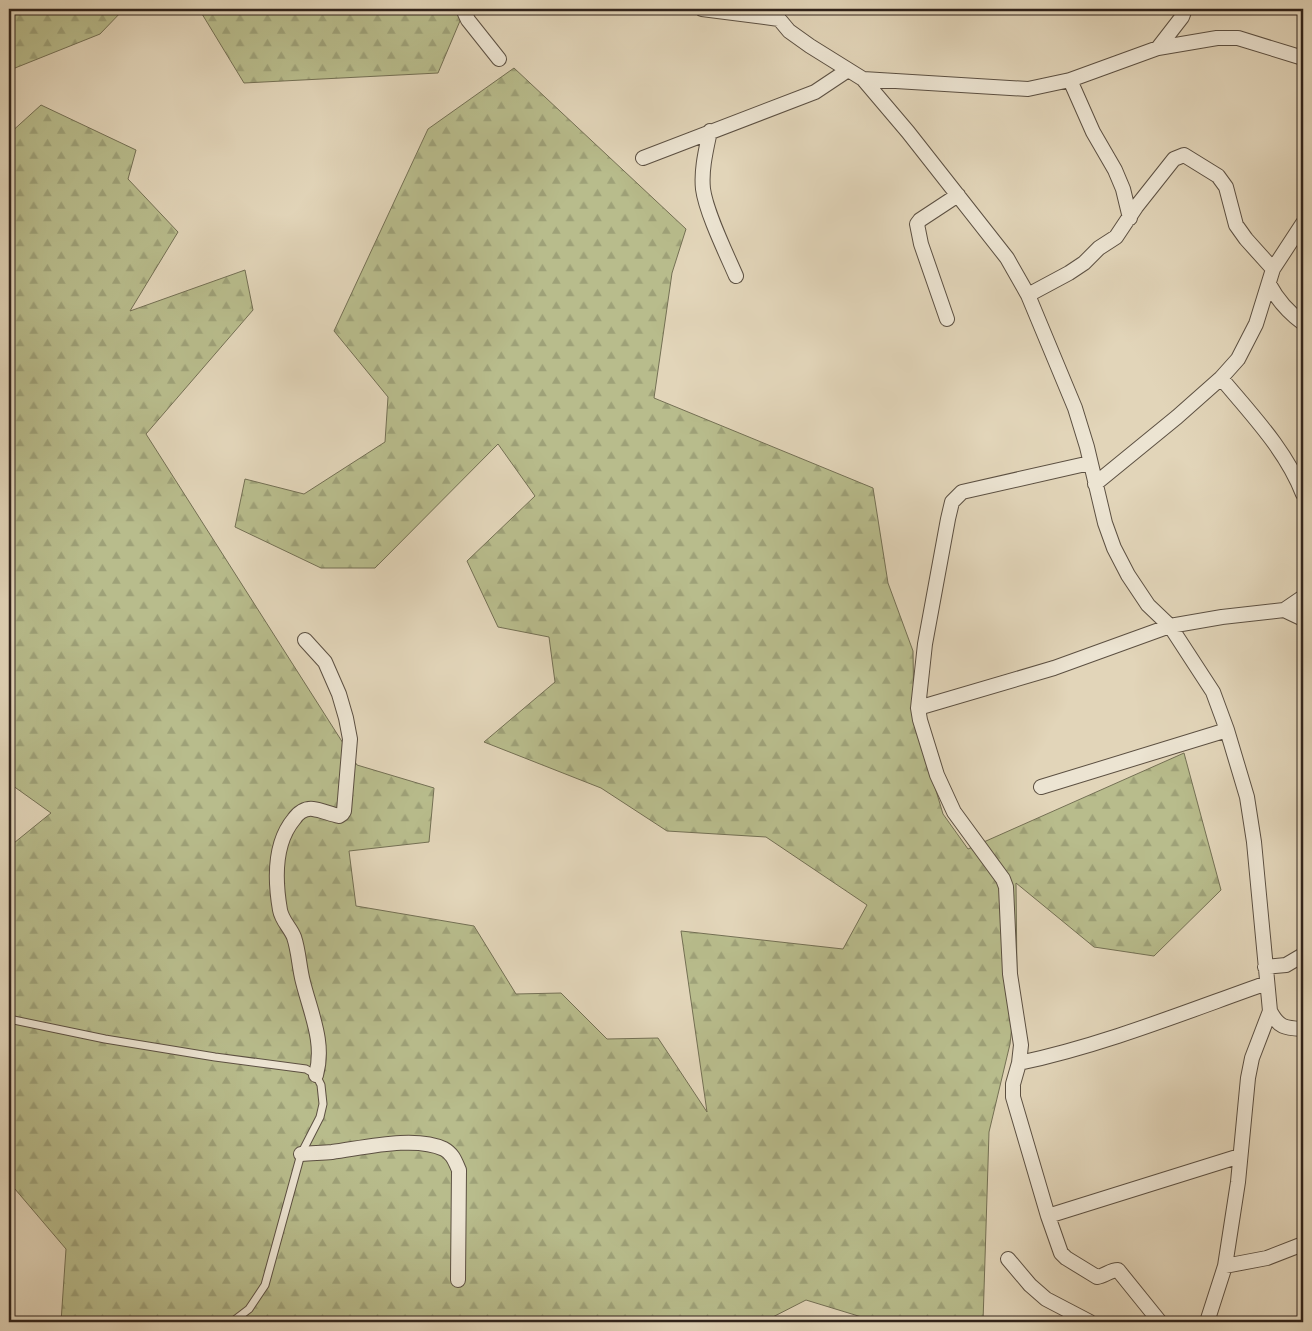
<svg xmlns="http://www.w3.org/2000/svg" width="1312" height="1331" viewBox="0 0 1312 1331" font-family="'IM FELL French Canon',serif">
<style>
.forest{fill:url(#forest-firs);stroke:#747054}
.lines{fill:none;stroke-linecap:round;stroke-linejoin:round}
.lane-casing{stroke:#5c5042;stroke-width:9}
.street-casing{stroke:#5c5042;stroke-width:16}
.lane{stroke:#ece4d2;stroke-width:7}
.street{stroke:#ece4d2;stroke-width:14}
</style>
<defs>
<pattern id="forest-firs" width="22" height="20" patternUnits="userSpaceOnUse" patternTransform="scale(1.25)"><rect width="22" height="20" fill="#b8bc8c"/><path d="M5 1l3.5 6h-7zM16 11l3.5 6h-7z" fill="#9ea178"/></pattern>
</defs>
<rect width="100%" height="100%" fill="#e2d5b9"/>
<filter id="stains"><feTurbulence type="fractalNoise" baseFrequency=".004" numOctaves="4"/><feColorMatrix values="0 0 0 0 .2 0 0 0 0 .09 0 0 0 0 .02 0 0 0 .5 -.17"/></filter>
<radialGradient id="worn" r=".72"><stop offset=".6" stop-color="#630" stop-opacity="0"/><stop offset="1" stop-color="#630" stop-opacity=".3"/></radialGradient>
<!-- forest -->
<path class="forest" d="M 9,9 L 124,9 L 100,34 L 15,68 L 9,63 Z
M 199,9 L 465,9 L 438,73 L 244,83 Z
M 514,68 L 686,229 L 672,273 L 654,398 L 873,488 L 888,583 L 913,651 L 914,717 L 943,814 L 968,849 L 1184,753 L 1221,890 L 1154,956 L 1094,947 L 1016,883 L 1017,980 L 1010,1044 L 989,1132 L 983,1322 L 878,1322 L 806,1300 L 763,1322 L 61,1322 L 66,1249 L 9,1182 L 9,847 L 51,813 L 9,783 L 9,134 L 41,105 L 136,150 L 128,179 L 178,232 L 130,311 L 245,270 L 253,310 L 146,434 L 357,765 L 434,788 L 429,842 L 349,851 L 356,906 L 474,926 L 516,994 L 561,993 L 607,1039 L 658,1038 L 707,1112 L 681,931 L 843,949 L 867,905 L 766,837 L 667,831 L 601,788 L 484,742 L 555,682 L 549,637 L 498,627 L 467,561 L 535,496 L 498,444 L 375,568 L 321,568 L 235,527 L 245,479 L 304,494 L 385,442 L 388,397 L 334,331 L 428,129 Z"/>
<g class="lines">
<defs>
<path id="lane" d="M 9,1019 L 105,1039 L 215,1057 L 306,1069 L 316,1075 L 321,1085 L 323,1104 L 320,1117 L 301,1154 L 265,1285 L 249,1309 L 232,1322"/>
<path id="street" d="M 463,9 L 468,20 L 499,59
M 702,9 L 779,19
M 775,9 L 779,19 L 789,31 L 810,46 L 863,79 L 908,132 L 1007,258 L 1028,295 L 1075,408 L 1087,447 L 1105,523 L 1114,548 L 1128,575 L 1148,605 L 1170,626 L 1213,692 L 1227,730 L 1247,797 L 1254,842 L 1270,1011 C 1279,1028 1285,1028 1303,1029
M 1158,48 L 1182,17 L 1185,9
M 863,79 L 1028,89 L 1070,80 L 1158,48 L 1217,38 L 1238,38 L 1303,58
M 1070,80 L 1093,132 L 1115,170 L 1123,189 L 1130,218
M 710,131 C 706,150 701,170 703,189 C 706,212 726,253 736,276
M 643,158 L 815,92 L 848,70
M 1269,284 C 1278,301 1288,312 1303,323
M 1028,295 L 1069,273 L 1084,263 L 1099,248 L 1116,237 L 1136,207 L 1174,159 L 1184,155 L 1218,176 L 1226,187 L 1236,225 L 1246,239 L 1273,269
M 947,319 L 921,244 L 917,224 L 920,220 L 958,195
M 1221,378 C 1251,414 1286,450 1303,494
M 1095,484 L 1177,417 L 1221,378 L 1238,359 L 1256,324 L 1273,269 L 1303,223
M 1284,610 L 1303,619
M 305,640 L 325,662 L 339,694 L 346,718 L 350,739 L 344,811 L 342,814 L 339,816 C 330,814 321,810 313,809 C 305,808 298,813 294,819 C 274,843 275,881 280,910 C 282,921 290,927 294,937 C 299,952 299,967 303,982 C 311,1014 325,1043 316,1075
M 918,708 L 1054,668 L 1170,626 L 1222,617 L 1284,610 L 1303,597
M 1041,787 L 1227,730
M 1265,967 L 1286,965 L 1303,955
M 1270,1011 L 1252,1058 L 1248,1078 L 1238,1182 L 1225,1266 L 1267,1258 L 1303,1244
M 1019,1063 C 1104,1045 1185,1012 1267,983
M 301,1154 C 312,1153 322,1153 332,1152 C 363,1148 415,1135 444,1149 C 453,1154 455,1161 459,1170 L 458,1280
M 1048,1216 L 1013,1097 L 1013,1084 L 1019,1063 L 1021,1045 L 1010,974 L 1006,887 L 1003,879 L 954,812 L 937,775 L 920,720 L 918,708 L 925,644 L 948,519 L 952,502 L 962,492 L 1090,463
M 1008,1259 L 1030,1285 L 1046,1299 L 1090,1322
M 1160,1322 L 1118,1270 C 1110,1270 1105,1276 1097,1277 L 1066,1258 L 1061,1253 L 1048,1216 L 1240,1156
M 1207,1322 L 1225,1266"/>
</defs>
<!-- lane casing -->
<use href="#lane" class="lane-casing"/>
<!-- street casing -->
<use href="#street" class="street-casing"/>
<!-- lane -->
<use href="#lane" class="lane"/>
<!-- street -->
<use href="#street" class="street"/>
</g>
<!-- margin -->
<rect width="1312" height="1331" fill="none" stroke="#e2d5b9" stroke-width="30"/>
<rect x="10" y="10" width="1292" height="1311" fill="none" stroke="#30231b" stroke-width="2.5"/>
<rect x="15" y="15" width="1282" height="1301" fill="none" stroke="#30231b"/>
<rect width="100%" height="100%" filter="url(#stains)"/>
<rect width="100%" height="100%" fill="url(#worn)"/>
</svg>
